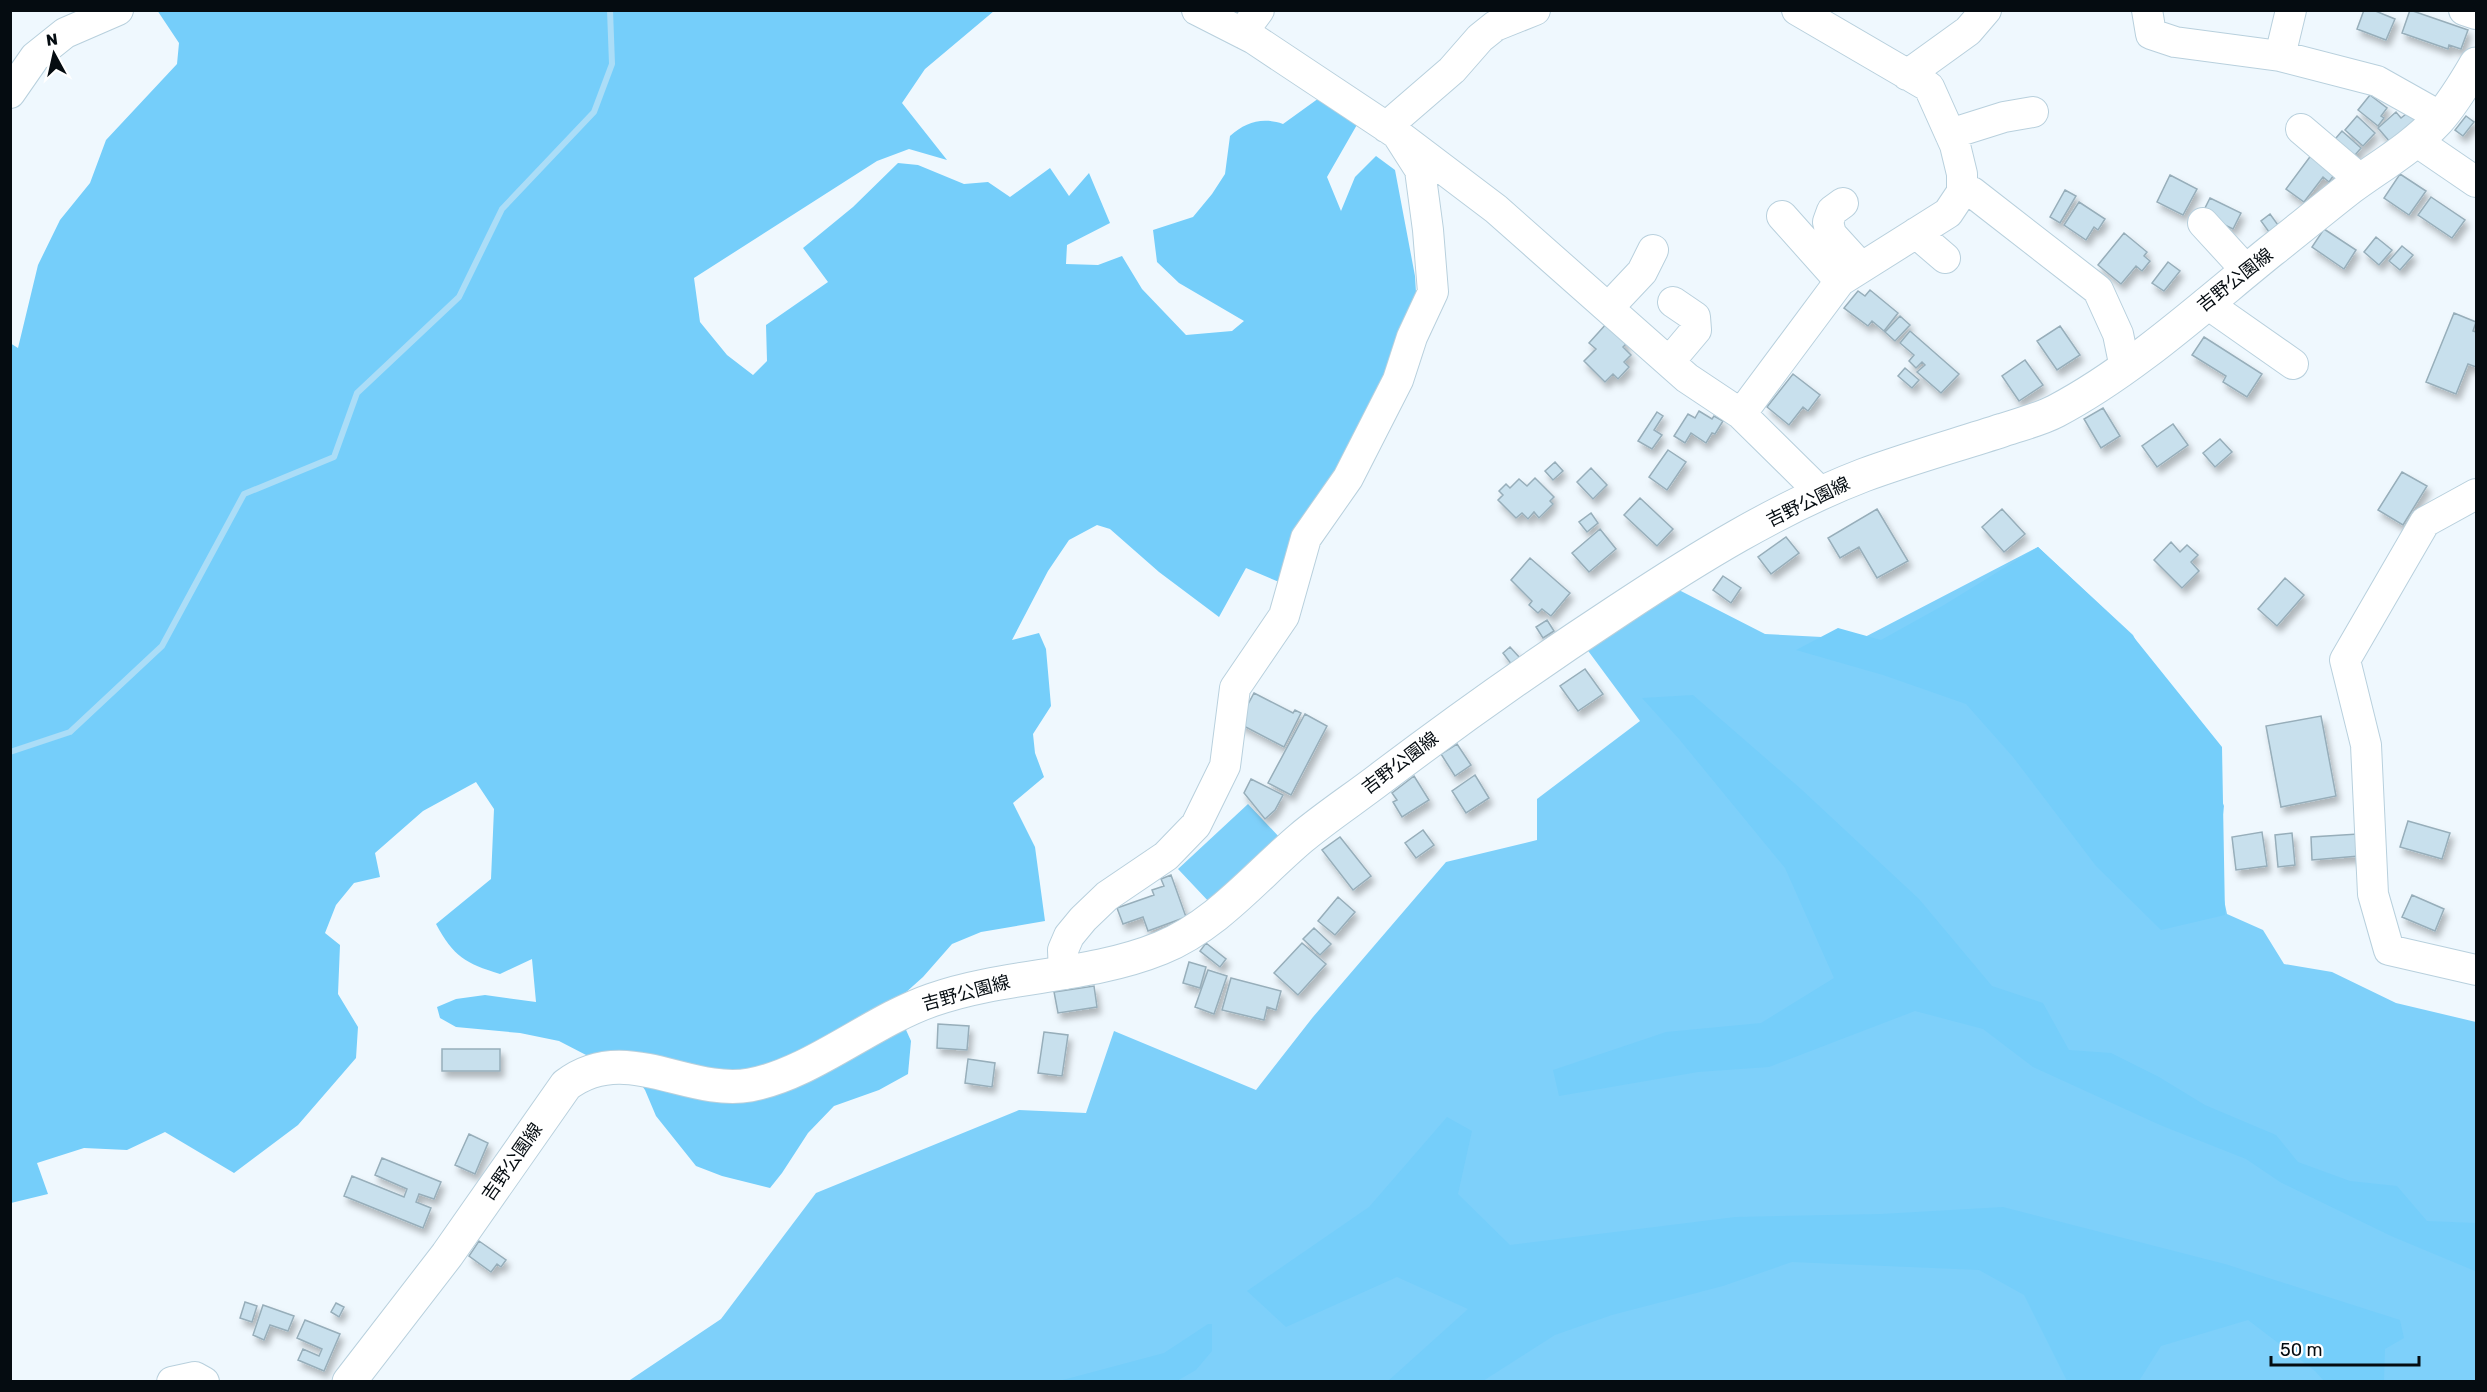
<svg xmlns="http://www.w3.org/2000/svg" width="2487" height="1392" viewBox="0 0 2487 1392" font-family="Rubik,'Noto Sans JP',sans-serif">
<style>
.green{fill:#7ed0fa}
.forest{fill:#75cefa}
.lines{fill:none;stroke-linecap:round;stroke-linejoin:round}
.stream{stroke:#abddf7;stroke-width:6}
.building{fill:#c8e0ed;stroke:#97aeba;stroke-width:1.5;filter:url(#shadow)}
.minor-casing{stroke:#b8d0dd;stroke-width:32}
.major-casing{stroke:#b8d0dd;stroke-width:35}
.minor{stroke:#fff;stroke-width:30}
.major{stroke:#fff;stroke-width:33}
.labels{text-anchor:middle;stroke-width:4.5;stroke-linejoin:round;paint-order:stroke}
.street-label{font-size:18px;fill:#050c11;stroke:#fff}
</style>
<defs>
<filter id="shadow"><feDropShadow dx="3.5" dy="6" stdDeviation="3" flood-color="#0004"/></filter>
</defs>
<rect width="100%" height="100%" fill="#eff8fe"/>
<!-- green -->
<path class="green" d="M 2038,547 L 2133,635 L 2173,716 L 2211,772 L 2224,806 L 2217,867 L 2227,914 L 2263,930 L 2284,964 L 2332,972 L 2396,1003 L 2476,1022 L 2476,1381 L 627,1382 L 721,1319 L 816,1193 L 1019,1110 L 1086,1113 L 1114,1031 L 1256,1090 L 1313,1017 L 1446,862 L 1537,840 L 1537,799 L 1640,721 L 1586,648 L 1675,588 L 1765,634 L 1861,639 Z
M 1248,804 L 1281,839 L 1211,904 L 1178,869 Z"/>
<!-- forest -->
<path class="forest" d="M 157,10 L 994,11 L 925,69 L 902,103 L 947,160 L 909,149 L 877,161 L 694,278 L 700,322 L 727,355 L 753,375 L 767,361 L 766,325 L 828,282 L 803,248 L 853,207 L 898,163 L 918,165 L 964,184 L 988,182 L 1010,197 L 1050,168 L 1069,196 L 1089,173 L 1110,223 L 1067,245 L 1066,264 L 1098,265 L 1122,256 L 1142,289 L 1186,335 L 1232,331 L 1244,321 L 1179,283 L 1157,262 L 1153,230 L 1193,217 L 1212,194 L 1225,174 L 1230,136 C 1246,122 1262,117 1283,124 L 1326,93 L 1362,116 L 1327,177 L 1341,211 L 1355,177 L 1376,156 L 1395,170 L 1415,276 L 1417,309 L 1390,382 L 1279,582 L 1246,568 L 1219,617 L 1159,572 L 1110,529 L 1097,525 L 1069,540 L 1048,571 L 1012,640 L 1039,633 L 1046,649 L 1051,706 L 1033,734 L 1035,753 L 1044,777 L 1013,803 L 1035,847 L 1045,921 L 981,932 L 952,944 L 923,977 L 894,1003 L 911,1041 L 908,1074 L 879,1090 L 834,1106 L 808,1133 L 782,1173 L 770,1188 L 722,1176 L 696,1166 L 656,1116 L 645,1090 L 621,1056 L 588,1056 L 559,1041 L 520,1033 L 456,1027 L 440,1018 L 437,1007 L 456,999 L 485,995 L 536,1002 L 532,959 L 500,974 C 465,963 454,957 436,924 L 491,879 L 494,809 L 476,782 L 423,811 L 375,853 L 380,877 L 354,883 L 336,905 L 325,933 L 340,945 L 338,994 L 358,1027 L 356,1058 L 298,1125 L 234,1173 L 165,1132 L 127,1150 L 84,1148 L 37,1163 L 48,1194 L 11,1203 L 10,343 L 18,348 L 38,265 L 60,220 L 90,183 L 106,140 L 177,64 L 179,43 Z
M 2038,547 L 2132,635 L 2222,747 L 2225,915 L 2161,930 L 2096,866 L 2013,757 L 1966,704 L 1883,675 L 1796,650 L 1838,628 L 1881,640 L 1944,605 Z
M 1693,695 L 1801,789 L 1919,899 L 1992,986 L 2043,1003 L 2069,1050 L 2111,1053 L 2159,1077 L 2205,1105 L 2276,1135 L 2298,1162 L 2350,1181 L 2397,1186 L 2427,1221 L 2476,1223 L 2476,1278 L 2475,1271 L 2391,1236 L 2280,1182 L 2246,1159 L 2160,1125 L 2033,1067 L 1983,1029 L 1915,1011 L 1769,1067 L 1698,1072 L 1559,1096 L 1553,1070 L 1666,1032 L 1761,1023 L 1834,978 L 1785,868 L 1679,739 L 1642,698 Z
M 1447,1117 L 1472,1131 L 1458,1194 L 1510,1245 L 1735,1217 L 1881,1214 L 2003,1207 L 2225,1264 L 2400,1320 L 2404,1338 L 2385,1349 L 2384,1381 L 2324,1381 L 2315,1371 L 2248,1320 L 2161,1346 L 2139,1381 L 2067,1381 L 2024,1295 L 1979,1270 L 1792,1262 L 1723,1286 L 1612,1315 L 1555,1335 L 1483,1381 L 1388,1381 L 1468,1309 L 1397,1277 L 1286,1327 L 1247,1291 L 1369,1207 Z
M 1208,1324 L 1212,1324 L 1212,1351 L 1196,1370 L 1177,1381 L 1059,1381 L 1164,1353 Z"/>
<g class="lines">
<!-- stream -->
<path class="stream" d="M 10,752 L 70,732 L 162,646 L 244,494 L 334,457 L 357,393 L 459,297 L 502,209 L 594,112 L 612,64 L 610,10"/>
</g>
<!-- building -->
<path class="building" d="M 2364,10 L 2373,10 L 2395,19 L 2386,40 L 2357,29 Z
M 2410,10 L 2468,30 L 2461,49 L 2449,45 L 2448,49 L 2402,33 Z
M 2370,95 L 2387,108 L 2381,116 L 2384,118 L 2378,126 L 2358,110 Z
M 2410,111 L 2417,120 L 2390,142 L 2378,128 L 2396,112 L 2401,118 Z
M 2357,116 L 2375,133 L 2363,146 L 2345,130 Z
M 2466,116 L 2474,122 L 2463,136 L 2455,130 Z
M 2342,131 L 2361,148 L 2350,161 L 2330,145 Z
M 2312,154 L 2336,172 L 2329,182 L 2323,177 L 2304,202 L 2286,189 Z
M 2400,174 L 2426,191 L 2409,215 L 2384,198 Z
M 2170,175 L 2197,189 L 2183,215 L 2157,202 Z
M 2065,190 L 2076,196 L 2060,223 L 2050,217 Z
M 2431,197 L 2465,220 L 2452,238 L 2418,215 Z
M 2210,198 L 2241,213 L 2233,229 L 2202,214 Z
M 2079,202 L 2105,219 L 2098,230 L 2094,227 L 2086,240 L 2064,225 Z
M 2270,214 L 2278,225 L 2269,232 L 2261,221 Z
M 2324,229 L 2356,250 L 2344,269 L 2312,247 Z
M 2124,233 L 2147,252 L 2144,256 L 2150,261 L 2142,271 L 2136,266 L 2121,284 L 2098,265 Z
M 2376,237 L 2392,250 L 2379,265 L 2364,252 Z
M 2402,246 L 2413,255 L 2400,270 L 2389,261 Z
M 2168,262 L 2180,271 L 2164,291 L 2152,283 Z
M 1870,290 L 1898,313 L 1884,331 L 1872,321 L 1868,326 L 1844,308 L 1858,291 L 1865,296 Z
M 2454,313 L 2476,322 L 2473,331 L 2476,332 L 2476,367 L 2468,364 L 2456,394 L 2426,382 Z
M 1900,316 L 1910,325 L 1895,341 L 1885,332 Z
M 1607,323 L 1627,343 L 1623,347 L 1631,355 L 1624,362 L 1629,367 L 1618,379 L 1613,374 L 1605,382 L 1584,361 L 1596,349 L 1589,343 Z
M 2060,326 L 2080,355 L 2057,370 L 2037,341 Z
M 1910,331 L 1959,374 L 1941,393 L 1917,372 L 1925,365 L 1922,362 L 1916,368 L 1909,361 L 1914,355 L 1900,343 Z
M 2204,337 L 2262,374 L 2247,397 L 2223,382 L 2226,376 L 2192,355 Z
M 2025,360 L 2043,385 L 2019,401 L 2002,376 Z
M 1905,368 L 1919,380 L 1912,388 L 1898,376 Z
M 1793,374 L 1820,395 L 1808,411 L 1803,407 L 1789,425 L 1767,407 Z
M 2103,408 L 2120,436 L 2101,448 L 2084,419 Z
M 1699,411 L 1712,419 L 1714,416 L 1723,421 L 1715,434 L 1712,433 L 1706,443 L 1691,433 L 1685,443 L 1674,436 L 1688,414 L 1695,418 Z
M 1657,412 L 1663,416 L 1654,430 L 1662,435 L 1652,449 L 1638,441 Z
M 2173,424 L 2188,445 L 2157,467 L 2142,446 Z
M 2220,439 L 2232,452 L 2215,467 L 2203,453 Z
M 1668,450 L 1686,462 L 1667,490 L 1649,477 Z
M 1555,462 L 1563,471 L 1553,480 L 1545,471 Z
M 1591,468 L 1607,485 L 1593,499 L 1577,482 Z
M 2402,472 L 2427,486 L 2403,525 L 2378,510 Z
M 1535,478 L 1554,497 L 1550,501 L 1553,504 L 1539,518 L 1534,512 L 1528,519 L 1522,513 L 1516,518 L 1498,500 L 1503,495 L 1499,491 L 1506,484 L 1510,488 L 1519,479 L 1527,486 Z
M 1640,498 L 1673,529 L 1657,546 L 1624,515 Z
M 1877,509 L 1908,561 L 1877,578 L 1859,547 L 1840,558 L 1828,538 Z
M 2002,509 L 2025,534 L 2004,552 L 1982,527 Z
M 1591,513 L 1598,523 L 1587,532 L 1579,522 Z
M 1600,529 L 1616,549 L 1589,572 L 1572,553 Z
M 1786,537 L 1799,553 L 1771,574 L 1758,557 Z
M 2171,542 L 2180,552 L 2187,545 L 2198,555 L 2191,562 L 2199,571 L 2182,588 L 2154,560 Z
M 1530,558 L 1570,593 L 1551,616 L 1542,609 L 1538,613 L 1529,605 L 1532,601 L 1511,580 Z
M 1723,576 L 1741,588 L 1731,603 L 1713,590 Z
M 2285,578 L 2304,595 L 2277,626 L 2258,609 Z
M 1547,620 L 1554,631 L 1543,638 L 1536,627 Z
M 1510,647 L 1520,658 L 1512,665 L 1503,653 Z
M 1585,669 L 1603,694 L 1578,711 L 1560,686 Z
M 1254,693 L 1293,713 L 1295,710 L 1301,713 L 1284,747 L 1238,723 Z
M 1305,714 L 1327,726 L 1291,795 L 1268,783 Z
M 2321,716 L 2336,796 L 2281,807 L 2266,726 Z
M 1457,744 L 1471,765 L 1455,776 L 1441,754 Z
M 1475,775 L 1489,798 L 1466,813 L 1452,791 Z
M 1414,776 L 1429,800 L 1402,817 L 1393,802 L 1397,800 L 1392,793 Z
M 1251,779 L 1283,795 L 1275,810 L 1265,819 L 1244,793 Z
M 2408,821 L 2450,833 L 2442,859 L 2400,847 Z
M 1423,830 L 1434,845 L 1416,858 L 1405,843 Z
M 2262,832 L 2267,866 L 2236,870 L 2232,837 Z
M 2292,833 L 2295,865 L 2278,867 L 2275,835 Z
M 2358,834 L 2359,856 L 2312,860 L 2311,837 Z
M 1340,837 L 1371,876 L 1353,890 L 1322,850 Z
M 1171,875 L 1186,917 L 1148,931 L 1143,917 L 1123,924 L 1117,908 L 1154,895 L 1152,890 L 1164,886 L 1161,879 Z
M 2412,895 L 2444,909 L 2435,931 L 2402,917 Z
M 1338,897 L 1355,912 L 1335,935 L 1318,921 Z
M 1314,928 L 1331,944 L 1320,955 L 1303,939 Z
M 1206,943 L 1226,959 L 1220,967 L 1200,951 Z
M 1302,943 L 1326,964 L 1298,995 L 1274,973 Z
M 1189,962 L 1206,967 L 1200,988 L 1183,983 Z
M 1208,970 L 1227,976 L 1214,1014 L 1195,1007 Z
M 1231,978 L 1281,991 L 1276,1010 L 1267,1007 L 1264,1020 L 1222,1010 Z
M 1094,986 L 1097,1007 L 1058,1013 L 1054,992 Z
M 938,1024 L 969,1026 L 967,1050 L 937,1048 Z
M 1044,1032 L 1068,1035 L 1062,1076 L 1038,1073 Z
M 442,1049 L 500,1049 L 500,1071 L 442,1071 Z
M 968,1059 L 995,1063 L 992,1087 L 965,1083 Z
M 469,1134 L 488,1143 L 475,1174 L 455,1165 Z
M 382,1158 L 441,1182 L 434,1199 L 419,1194 L 416,1202 L 431,1208 L 423,1228 L 344,1196 L 352,1176 L 404,1197 L 407,1189 L 375,1175 Z
M 479,1241 L 506,1260 L 501,1267 L 497,1264 L 491,1272 L 469,1256 Z
M 245,1302 L 257,1306 L 252,1322 L 240,1318 Z
M 336,1303 L 344,1307 L 339,1317 L 331,1312 Z
M 263,1305 L 294,1316 L 288,1331 L 270,1325 L 264,1340 L 253,1335 Z
M 305,1320 L 340,1334 L 324,1371 L 298,1360 L 303,1349 L 319,1356 L 322,1349 L 297,1338 Z"/>
<g class="lines">
<defs>
<path id="minor" d="M 1197,10 L 1254,39 L 1397,134 L 1496,209 L 1687,378 L 1741,414 L 1821,493
M 2147,10 L 2151,34 L 2175,42 L 2280,56 L 2377,81 L 2441,117
M 2464,10 L 2476,14
M 1242,33 L 1259,10
M 2280,56 L 2291,10
M 1907,75 L 1968,31 L 1986,10
M 10,93 L 35,57 L 65,33 L 118,10
M 1386,127 L 1452,70 L 1480,38 L 1495,26 L 1535,10
M 2301,129 L 2361,180
M 1950,134 L 2004,117 L 2033,112
M 2416,141 L 2476,182
M 1962,189 L 1972,192 L 2098,290 L 2118,334 L 2125,368
M 1843,203 L 1832,211 L 1828,222 L 1831,234 L 1861,267
M 1782,216 L 1840,281
M 2203,223 L 2247,271
M 1916,233 L 1945,258
M 2206,303 L 2293,364
M 1609,307 L 1642,272 L 1653,250
M 1669,362 L 1696,330 L 1695,317 L 1673,302
M 1741,414 L 1840,281 L 1948,213 L 1962,192 L 1962,174 L 1955,145 L 1929,87 L 1797,10
M 2476,494 L 2425,522 L 2345,660 L 2366,745 L 2373,894 L 2389,950 L 2476,970
M 1064,974 L 1063,950 L 1069,936 L 1083,919 L 1107,896 L 1166,856 L 1196,825 L 1225,766 L 1235,688 L 1284,616 L 1306,538 L 1348,478 L 1398,380 L 1412,337 L 1433,292 L 1428,230 L 1420,170 L 1397,134
M 172,1382 L 195,1377 L 204,1382"/>
<path id="major" d="M 349,1382 L 447,1255 L 566,1085 C 625,1040 687,1096 750,1085 C 811,1074 871,1021 932,1000 C 1006,974 1087,978 1161,948 C 1217,925 1255,877 1301,838 C 1326,817 1355,798 1381,778 C 1459,719 1538,663 1619,610 C 1696,559 1778,508 1864,475 C 1910,458 1957,445 2003,430 C 2020,424 2039,420 2056,411 C 2132,371 2204,305 2271,251 C 2298,230 2323,209 2350,188 C 2380,166 2413,147 2438,120 C 2453,103 2465,83 2476,64"/>
</defs>
<!-- minor casing -->
<use href="#minor" class="minor-casing"/>
<!-- major casing -->
<use href="#major" class="major-casing"/>
<!-- minor -->
<use href="#minor" class="minor"/>
<!-- major -->
<use href="#major" class="major"/>
</g>
<g class="labels">
<!-- street labels -->
<g class="street-label">
<text transform="translate(2235 280) rotate(-38)" y="6">吉野公園線</text>
<text transform="translate(1808 502) rotate(-26)" y="6">吉野公園線</text>
<text transform="translate(1400 763) rotate(-37)" y="6">吉野公園線</text>
<text transform="translate(966 993) rotate(-15)" y="6">吉野公園線</text>
<text transform="translate(512 1162) rotate(-55)" y="6">吉野公園線</text>
</g>
</g>
<!-- border -->
<rect width="2487" height="1392" fill="none" stroke="#050c11" stroke-width="24"/>
<!-- north arrow -->
<g transform="translate(54 54) rotate(352)" stroke="#ffffff" stroke-width="4.5" paint-order="stroke">
<path d="M0-4.5L10 22L0 15L-10 22Z" fill="#050c11"/>
<text y="-9" font-size="16" font-weight="bold" text-anchor="middle" fill="#050c11">N</text>
</g>
<!-- scale -->
<path d="M2271 1356v9h148v-9" fill="none" stroke="#050c11" stroke-width="3"/>
<text x="2280" y="1356" font-size="18" fill="#050c11" stroke="#ffffff" stroke-width="4.5" paint-order="stroke">50 m</text>
</svg>
